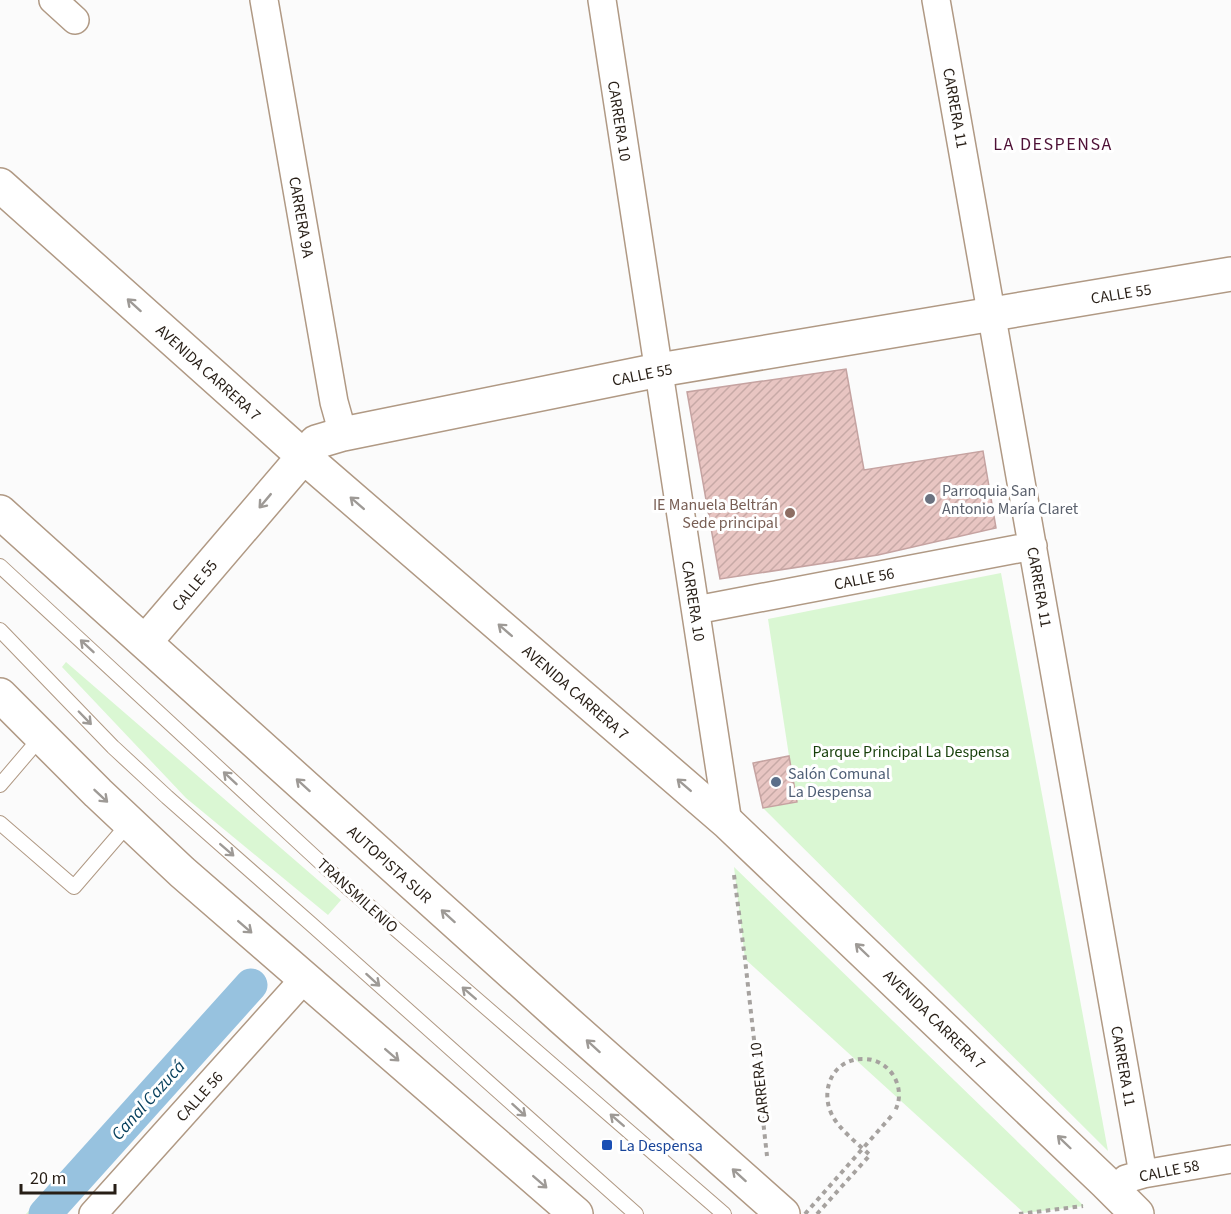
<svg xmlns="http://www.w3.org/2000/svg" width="1231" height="1214" viewBox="0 0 1231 1214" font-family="'Source Sans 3',sans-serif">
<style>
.green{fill:#daf7d3}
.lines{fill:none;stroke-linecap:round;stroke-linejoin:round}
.canal{stroke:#97c2df;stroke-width:33}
.building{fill:url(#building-hatch);stroke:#c5a3a1;stroke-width:1.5}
.service-casing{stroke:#b09984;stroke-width:16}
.minor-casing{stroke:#b09984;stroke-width:30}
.tertiary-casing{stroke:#b09984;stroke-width:36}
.trunk-casing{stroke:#b09984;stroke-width:36}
.path{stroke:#a6a29f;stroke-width:4;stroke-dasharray:4.5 4.5;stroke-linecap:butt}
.service{stroke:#fff;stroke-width:14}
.minor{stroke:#fff;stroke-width:27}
.tertiary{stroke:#fff;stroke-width:33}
.trunk{stroke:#fff;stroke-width:33}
.path-bridge{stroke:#a6a29f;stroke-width:4;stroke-dasharray:4.5 4.5;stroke-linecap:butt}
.oneway{stroke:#9e9a96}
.worship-dot{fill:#6b7280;stroke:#fff;stroke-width:2}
.education-dot{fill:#8d6e63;stroke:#fff;stroke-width:2}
.service-dot{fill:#5c6f8a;stroke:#fff;stroke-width:2}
.transit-dot{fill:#1a4fb4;stroke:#fff;stroke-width:2}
.labels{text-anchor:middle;stroke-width:6;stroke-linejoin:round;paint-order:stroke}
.street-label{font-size:16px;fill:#271e16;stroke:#fff}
.worship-label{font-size:16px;fill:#5b616d;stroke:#fff;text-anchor:start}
.education-label{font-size:16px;fill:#785e54;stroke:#fff;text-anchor:end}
.park-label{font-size:16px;fill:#173f0a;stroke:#fff}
.service-label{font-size:16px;fill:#4e5e75;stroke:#fff;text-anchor:start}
.transit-label{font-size:16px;fill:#164399;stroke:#fff;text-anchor:start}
.neighbourhood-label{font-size:18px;letter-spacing:1.5px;fill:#4e1136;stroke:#fff}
.water-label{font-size:18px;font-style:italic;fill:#09415e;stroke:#fff}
</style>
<defs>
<pattern id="building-hatch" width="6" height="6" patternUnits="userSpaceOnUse" patternTransform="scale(1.5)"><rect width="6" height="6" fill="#e8c5c2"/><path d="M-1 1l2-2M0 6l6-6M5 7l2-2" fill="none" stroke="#c7a9a6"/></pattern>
</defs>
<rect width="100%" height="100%" fill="#fbfbfb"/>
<!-- green -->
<path class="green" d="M 1001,573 L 1108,1151 L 763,808 L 797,802 L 789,756 L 768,619 Z
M 66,662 L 341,900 L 328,915 L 186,798 L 62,667 Z
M 734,867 L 1084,1206 L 1024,1213 L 745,959 Z
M 241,975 L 263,995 L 66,1214 L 26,1214 Z"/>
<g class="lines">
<!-- canal -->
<path class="canal" d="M 45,1214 L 251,985"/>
</g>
<!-- building -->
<path class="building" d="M 846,369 L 864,470 L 983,451 L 996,528 L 878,555 L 720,579 L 687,392 Z
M 789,756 L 797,802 L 763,808 L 753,763 Z"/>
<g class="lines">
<defs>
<path id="service" d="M 0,566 L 346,886 L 724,1214
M 0,630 L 113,747 L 167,797 L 311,924 L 636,1214
M 0,785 L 41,737
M 0,823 L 74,887 L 130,822"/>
<path id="minor" d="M 53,0 L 75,20
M 264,0 L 334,402 L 343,434
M 602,0 L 728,823
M 936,0 L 1143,1174
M 696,610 L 1033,546
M 1126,1179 L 1143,1174 L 1231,1159
M 93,1214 L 305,978"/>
<path id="tertiary" d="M 0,185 L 303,456 L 728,823 L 1106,1183 L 1137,1214
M 145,642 L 316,442 L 343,434 L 659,370 L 1231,274"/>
<path id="trunk" d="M 0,512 L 562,1018 L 783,1214
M 0,695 L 98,793 L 182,872 L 576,1214"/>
</defs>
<!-- service casing -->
<use href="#service" class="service-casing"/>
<!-- minor casing -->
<use href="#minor" class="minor-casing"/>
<!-- tertiary casing -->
<use href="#tertiary" class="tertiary-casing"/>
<!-- trunk casing -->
<use href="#trunk" class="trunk-casing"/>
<!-- path -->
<path class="path" d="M 734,875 L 745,959 L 767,1156
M 817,1214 L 870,1155 C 858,1144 839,1129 832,1115 C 819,1089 834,1058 864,1059 C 884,1059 899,1076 899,1095 C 899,1102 897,1107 894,1113
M 1019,1214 L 1083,1206"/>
<!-- service -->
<use href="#service" class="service"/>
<!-- minor -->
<use href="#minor" class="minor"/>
<!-- tertiary -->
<use href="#tertiary" class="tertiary"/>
<!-- trunk -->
<use href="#trunk" class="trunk"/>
<!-- path-bridge -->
<path class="path-bridge" d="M 805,1214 L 894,1113"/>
</g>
<!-- one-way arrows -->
<defs><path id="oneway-shaft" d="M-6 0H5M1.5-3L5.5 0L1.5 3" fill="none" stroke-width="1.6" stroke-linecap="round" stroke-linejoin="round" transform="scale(1.5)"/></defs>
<g class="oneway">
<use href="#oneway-shaft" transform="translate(134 305) rotate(-138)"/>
<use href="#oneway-shaft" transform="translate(265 501) rotate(130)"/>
<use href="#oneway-shaft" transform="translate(357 503) rotate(-139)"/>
<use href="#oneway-shaft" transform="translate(505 630) rotate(-139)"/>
<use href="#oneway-shaft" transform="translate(87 646) rotate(-137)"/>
<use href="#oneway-shaft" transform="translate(85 718) rotate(46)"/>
<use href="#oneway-shaft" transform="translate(230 778) rotate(-137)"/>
<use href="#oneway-shaft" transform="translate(303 785) rotate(-138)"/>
<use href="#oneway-shaft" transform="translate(684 785) rotate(-139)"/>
<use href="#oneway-shaft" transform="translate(101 796) rotate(43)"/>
<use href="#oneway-shaft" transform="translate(227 850) rotate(41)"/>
<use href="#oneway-shaft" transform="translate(448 916) rotate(-138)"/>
<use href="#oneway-shaft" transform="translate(245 927) rotate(41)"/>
<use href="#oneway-shaft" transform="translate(862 950) rotate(-136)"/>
<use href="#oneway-shaft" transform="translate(373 980) rotate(42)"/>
<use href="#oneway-shaft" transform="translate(469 993) rotate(-139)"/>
<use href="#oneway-shaft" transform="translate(593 1046) rotate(-138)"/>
<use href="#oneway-shaft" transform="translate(392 1055) rotate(41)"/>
<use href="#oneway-shaft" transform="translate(519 1110) rotate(42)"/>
<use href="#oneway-shaft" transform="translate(617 1120) rotate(-139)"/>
<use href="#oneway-shaft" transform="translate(1064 1142) rotate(-136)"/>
<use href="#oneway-shaft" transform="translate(739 1175) rotate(-138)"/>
<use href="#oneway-shaft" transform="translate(540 1182) rotate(41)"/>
</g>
<!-- markers -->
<circle class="worship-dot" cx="930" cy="499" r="6"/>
<circle class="education-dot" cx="790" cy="513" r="6"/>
<circle class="service-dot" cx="776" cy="782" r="6"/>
<rect class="transit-dot" x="601" y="1139" width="12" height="12" rx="3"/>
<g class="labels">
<!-- street labels -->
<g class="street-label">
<text transform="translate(956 108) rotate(80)" y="6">CARRERA 11</text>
<text transform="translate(620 121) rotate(81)" y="6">CARRERA 10</text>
<text transform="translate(302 217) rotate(80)" y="6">CARRERA 9A</text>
<text transform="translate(1121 293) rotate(-9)" y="6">CALLE 55</text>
<text transform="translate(209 372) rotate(42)" y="6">AVENIDA CARRERA 7</text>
<text transform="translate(642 374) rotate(-11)" y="6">CALLE 55</text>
<text transform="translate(864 578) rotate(-11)" y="6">CALLE 56</text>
<text transform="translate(194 585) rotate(-50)" y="6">CALLE 55</text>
<text transform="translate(1040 587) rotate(80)" y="6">CARRERA 11</text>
<text transform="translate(694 601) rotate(81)" y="6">CARRERA 10</text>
<text transform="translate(576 692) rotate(41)" y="6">AVENIDA CARRERA 7</text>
<text transform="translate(390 864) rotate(42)" y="6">AUTOPISTA SUR</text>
<text transform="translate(358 895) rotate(42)" y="6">TRANSMILENIO</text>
<text transform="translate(935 1019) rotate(44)" y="6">AVENIDA CARRERA 7</text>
<text transform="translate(1124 1066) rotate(80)" y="6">CARRERA 11</text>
<text transform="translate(759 1083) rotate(-96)" y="6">CARRERA 10</text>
<text transform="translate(199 1096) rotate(-48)" y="6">CALLE 56</text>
<text transform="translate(1169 1170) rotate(-11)" y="6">CALLE 58</text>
</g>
<!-- worship labels -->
<g class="worship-label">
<text x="942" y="496">Parroquia San<tspan x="942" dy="18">Antonio María Claret</tspan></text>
</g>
<!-- education labels -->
<g class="education-label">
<text x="778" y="510">IE Manuela Beltrán<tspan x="778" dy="18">Sede principal</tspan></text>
</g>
<!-- park labels -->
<g class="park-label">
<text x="911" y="757">Parque Principal La Despensa</text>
</g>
<!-- service labels -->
<g class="service-label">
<text x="788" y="779">Salón Comunal<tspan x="788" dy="18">La Despensa</tspan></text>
</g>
<!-- transit labels -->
<g class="transit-label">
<text x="619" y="1151">La Despensa</text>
</g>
<!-- neighbourhood labels -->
<g class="neighbourhood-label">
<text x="1053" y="150">LA DESPENSA</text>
</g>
<!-- water labels -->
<g class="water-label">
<text transform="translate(148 1100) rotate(-48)" y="6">Canal Cazucá</text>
</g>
</g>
<!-- scale -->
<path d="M21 1184v9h94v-9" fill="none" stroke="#271e16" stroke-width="3"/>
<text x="30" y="1184" font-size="18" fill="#271e16" stroke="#ffffff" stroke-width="4.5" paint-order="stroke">20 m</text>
</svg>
